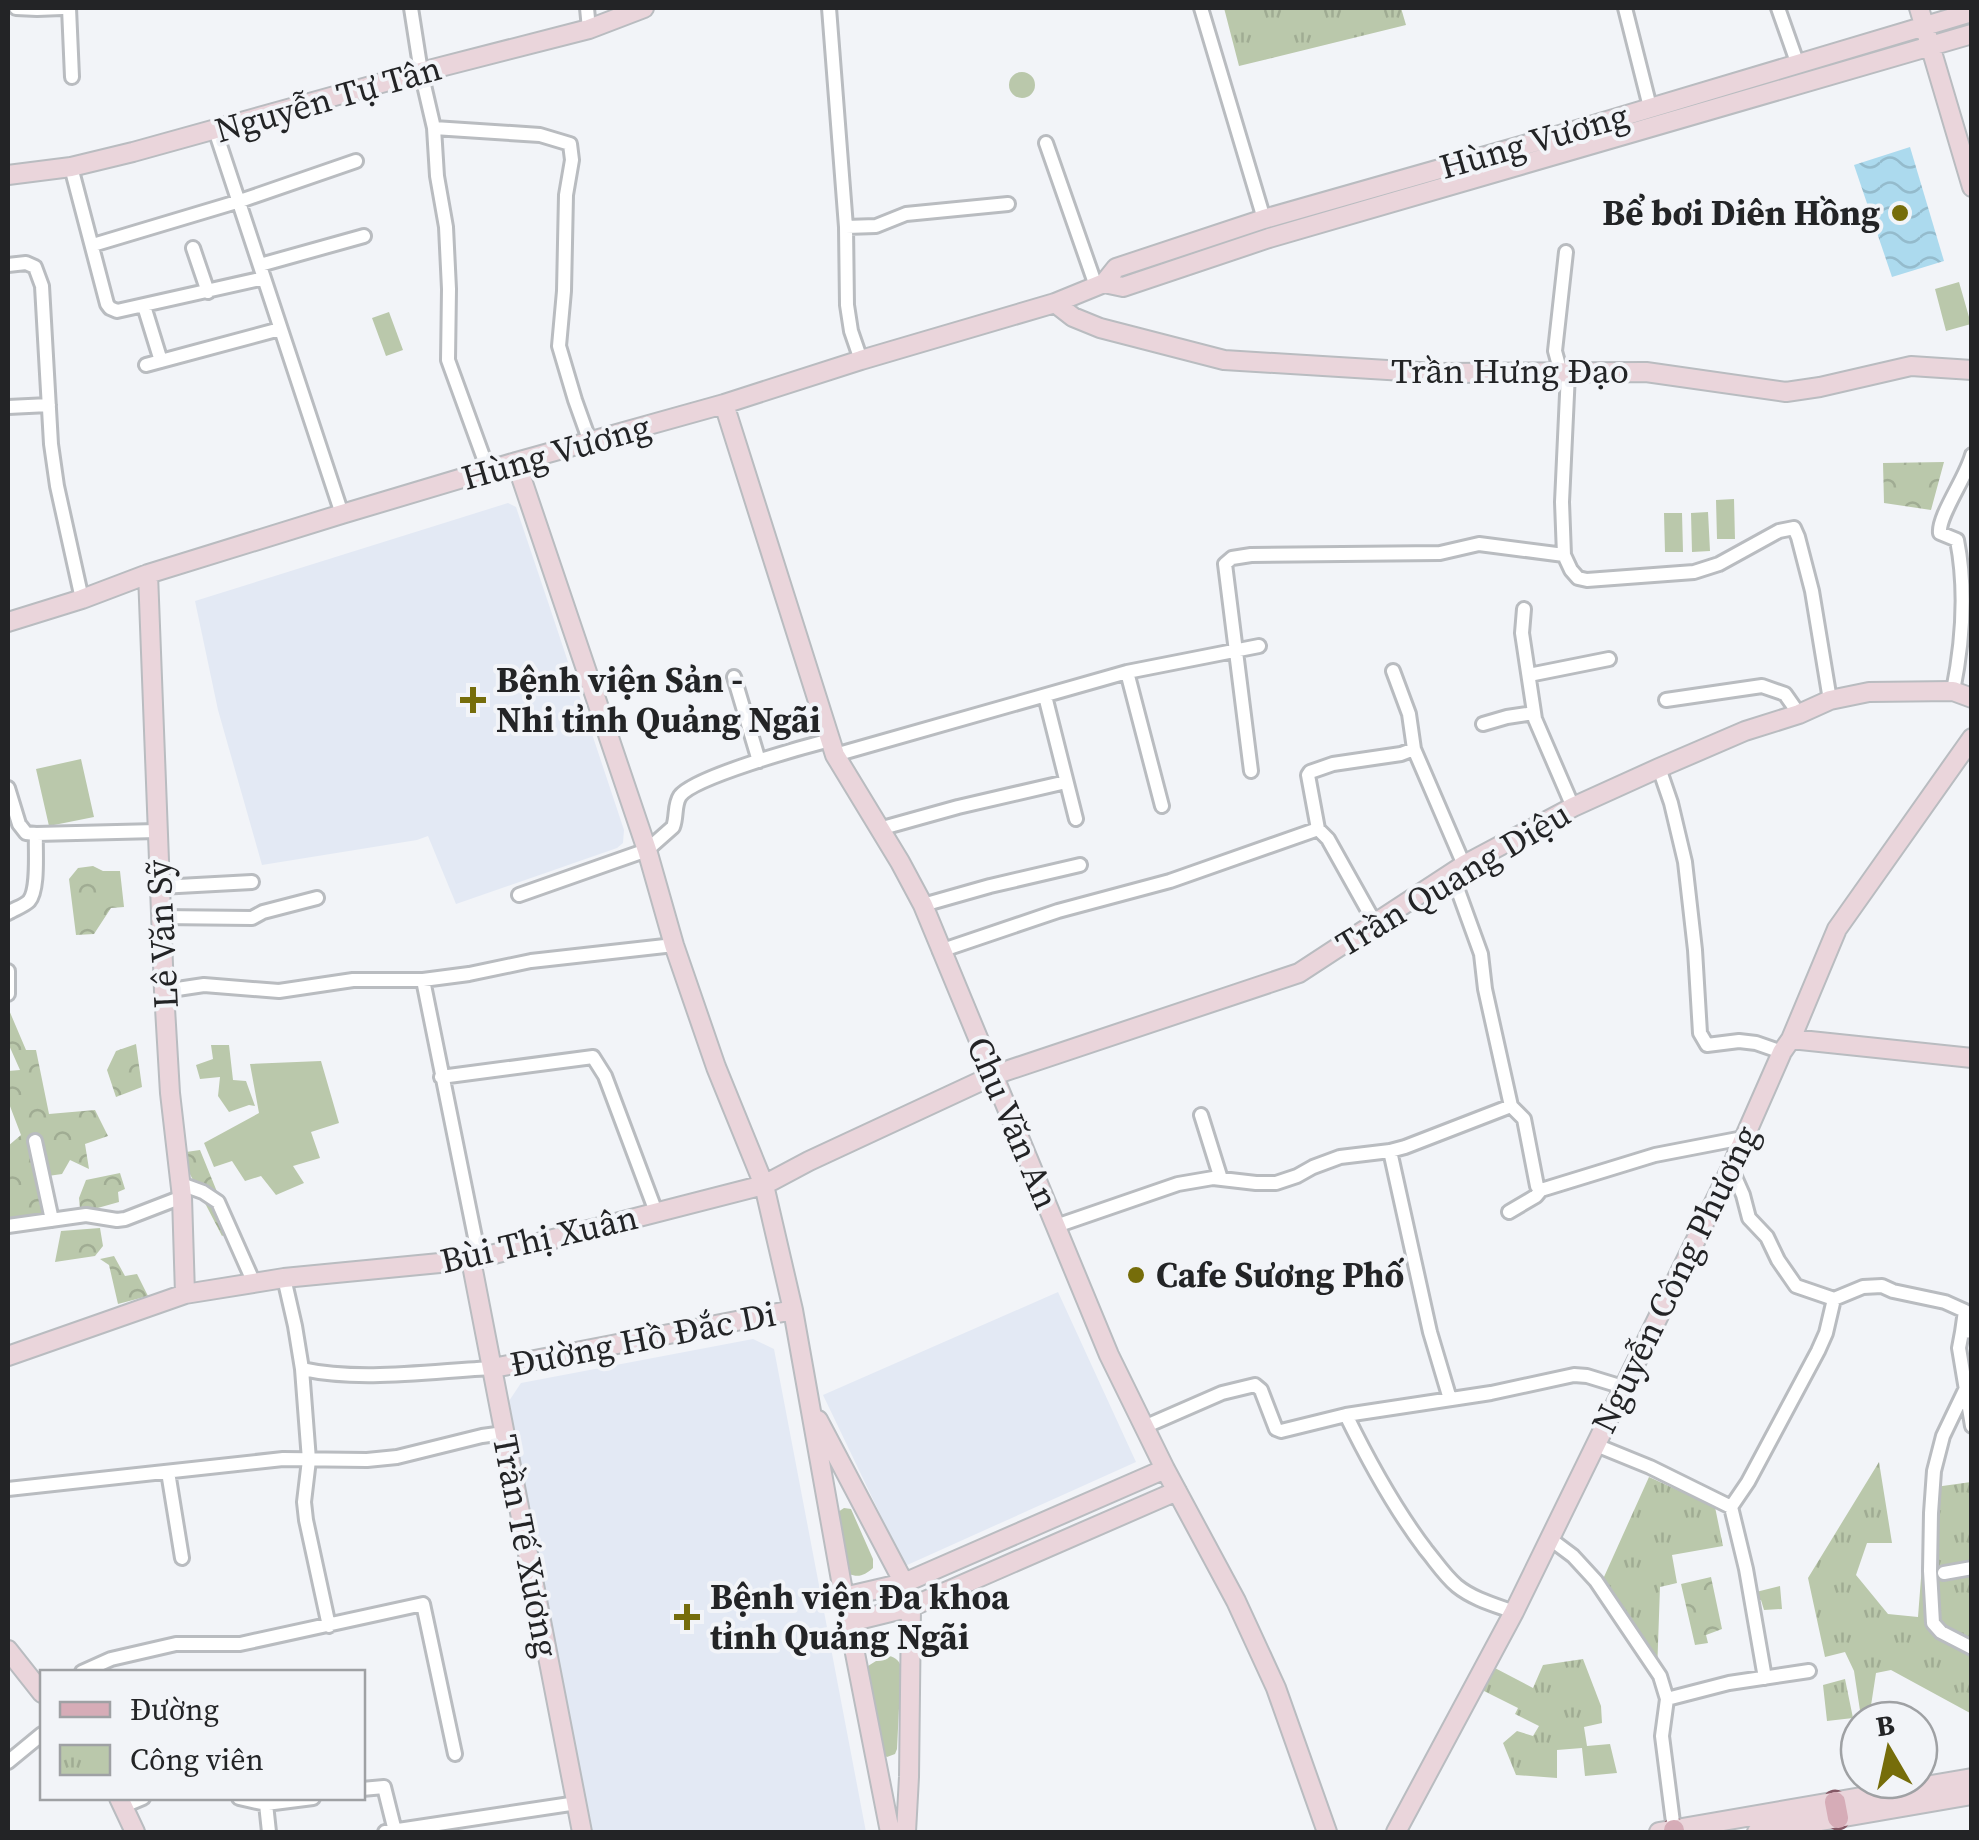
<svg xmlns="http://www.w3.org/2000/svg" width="1979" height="1840" viewBox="0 0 1979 1840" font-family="'Source Serif 4',serif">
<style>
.built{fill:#e3e9f4}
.grass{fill:#bac8ab}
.forest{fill:url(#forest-crowns)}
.park{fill:url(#park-tufts)}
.water{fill:url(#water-waves)}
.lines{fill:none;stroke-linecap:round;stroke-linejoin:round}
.street-casing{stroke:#b9bcc0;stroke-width:18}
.secondary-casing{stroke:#b9bcc0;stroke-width:22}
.primary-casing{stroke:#855865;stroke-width:25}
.street{stroke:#fff;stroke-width:12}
.secondary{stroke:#ead5db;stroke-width:18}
.primary{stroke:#d6acb7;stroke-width:20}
.poi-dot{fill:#766d0a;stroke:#f2f4f8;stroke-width:4}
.labels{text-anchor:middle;stroke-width:8;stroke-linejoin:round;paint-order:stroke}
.street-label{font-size:35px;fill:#232426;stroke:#f2f4f8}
.poi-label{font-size:35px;font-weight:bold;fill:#232426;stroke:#f2f4f8;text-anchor:start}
</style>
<defs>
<pattern id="forest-crowns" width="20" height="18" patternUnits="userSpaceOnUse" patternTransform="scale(2.5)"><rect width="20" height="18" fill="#bac8ab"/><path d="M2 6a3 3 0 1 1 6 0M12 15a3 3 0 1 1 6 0" fill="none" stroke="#a0ac93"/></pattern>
<pattern id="park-tufts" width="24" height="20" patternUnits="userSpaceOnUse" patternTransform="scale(2.5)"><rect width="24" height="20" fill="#bac8ab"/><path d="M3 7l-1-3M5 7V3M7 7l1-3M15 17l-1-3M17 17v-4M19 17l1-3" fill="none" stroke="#a0ac93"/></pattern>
<pattern id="water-waves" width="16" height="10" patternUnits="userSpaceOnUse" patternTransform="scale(2.5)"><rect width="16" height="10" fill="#acdaee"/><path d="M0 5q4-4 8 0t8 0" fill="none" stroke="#94bbcc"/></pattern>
</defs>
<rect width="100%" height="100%" fill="#f2f4f8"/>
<!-- built -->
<path class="built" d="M 508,503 L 516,507 L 548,602 L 624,830 L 623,843 L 617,848 L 456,904 L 428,836 L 417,840 L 262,865 L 218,710 L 195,601 Z
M 1058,1292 L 1136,1462 L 905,1566 L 823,1395 Z
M 753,1339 L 774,1349 L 866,1832 L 590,1832 L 509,1401 L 521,1383 Z"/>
<!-- grass -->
<path class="grass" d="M1009 85a13 13 0 1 1 26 0a13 13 0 1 1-26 0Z
M 1959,282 L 1971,324 L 1946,331 L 1935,289 Z
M 389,312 L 403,350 L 386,356 L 372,318 Z
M 1734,499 L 1735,539 L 1717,539 L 1716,500 Z
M 1708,512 L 1710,551 L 1692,552 L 1691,513 Z
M 1664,513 L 1682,513 L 1683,552 L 1665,552 Z
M 81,759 L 94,817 L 49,826 L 36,769 Z
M 211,1045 L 229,1045 L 233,1080 L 246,1081 L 255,1106 L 249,1105 L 229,1112 L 218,1096 L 220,1077 L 200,1079 L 196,1065 L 213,1059 Z
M 321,1061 L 339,1123 L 311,1132 L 320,1158 L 293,1166 L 304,1183 L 276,1195 L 261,1176 L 245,1181 L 232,1161 L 214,1167 L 204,1143 L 259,1113 L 250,1064 Z
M 844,1508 L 851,1509 L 873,1559 L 873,1568 C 865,1575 859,1578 849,1574 L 838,1512 Z
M 1738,1567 L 1746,1567 L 1752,1593 L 1780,1586 L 1782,1609 L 1764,1610 L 1761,1600 L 1758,1600 L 1761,1646 L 1754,1648 Z
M 884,1656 C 892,1655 899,1659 901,1667 L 897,1749 L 895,1754 L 887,1757 L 882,1754 L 867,1670 L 868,1666 Z"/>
<!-- forest -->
<path class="forest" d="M 1944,462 L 1931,510 L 1884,503 L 1883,463 Z
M 93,866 L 103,871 L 120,871 L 124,907 L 111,908 L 94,934 L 76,935 L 69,879 L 78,868 Z
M 9,1010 L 26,1050 L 36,1050 L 49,1114 L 95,1110 L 108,1136 L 85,1144 L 89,1169 L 70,1160 L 62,1174 L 48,1176 L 51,1203 L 41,1206 L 45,1222 L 8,1229 L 8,1146 L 21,1135 L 8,1101 L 8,1071 L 20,1070 L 8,1043 L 8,1011 Z
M 136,1044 L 142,1087 L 116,1097 L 107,1070 L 116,1051 Z
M 200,1150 L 233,1231 L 222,1236 L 179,1153 Z
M 120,1173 L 125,1189 L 118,1192 L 119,1202 L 94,1209 L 96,1219 L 81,1219 L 79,1198 L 86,1180 Z
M 100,1228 L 103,1246 L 95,1256 L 55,1262 L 61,1231 Z
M 114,1256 L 125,1276 L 137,1274 L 148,1296 L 118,1304 L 109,1265 L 100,1259 Z
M 1711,1577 L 1722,1629 L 1706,1635 L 1708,1643 L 1695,1645 L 1681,1584 Z"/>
<!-- park -->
<path class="park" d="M 1224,8 L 1401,8 L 1406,25 L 1239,66 Z
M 1879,1462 L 1892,1543 L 1867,1543 L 1856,1575 L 1888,1614 L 1918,1617 L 1928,1488 L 1971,1482 L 1970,1713 L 1891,1670 L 1876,1673 L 1870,1712 L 1861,1717 L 1854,1671 L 1845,1652 L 1825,1657 L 1808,1578 Z
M 1649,1477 L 1715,1507 L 1723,1546 L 1672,1555 L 1677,1583 L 1660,1587 L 1657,1673 L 1599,1588 Z
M 1583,1659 L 1601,1706 L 1602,1723 L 1584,1727 L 1587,1746 L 1610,1744 L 1617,1773 L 1585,1776 L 1582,1748 L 1557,1750 L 1557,1778 L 1516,1775 L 1503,1743 L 1517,1731 L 1533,1736 L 1539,1726 L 1515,1714 L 1518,1708 L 1480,1689 L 1493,1667 L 1533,1688 L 1543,1665 Z
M 1845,1679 L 1853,1718 L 1827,1721 L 1823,1685 Z"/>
<!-- water -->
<path class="water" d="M 1910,147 L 1944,261 L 1892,277 L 1854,165 Z"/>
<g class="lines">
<defs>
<path id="street" d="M 16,8 L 37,9 L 62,8
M 69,8 L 72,77
M 411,8 L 421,72 L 434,128 L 437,176 L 446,227 L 449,289 L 448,360 L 488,470
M 587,8 L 589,29
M 829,8 L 846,227 L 847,305 L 851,331 L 861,360
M 1201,8 L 1264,219
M 1625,8 L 1650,107
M 1778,8 L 1797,62
M 434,128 L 540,135 L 570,144 L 572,160 L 566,195 L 564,291 L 559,346 L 575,400 L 590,442
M 215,130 L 342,514
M 1046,143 L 1096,286
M 71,167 L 107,304 L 110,308 L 117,311 L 264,278
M 846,227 L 876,226 L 906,214 L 1008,204
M 93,245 L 240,201 L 356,161
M 193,248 L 208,292
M 8,265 L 26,263 L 35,267 L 42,286 L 51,444 L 57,486 L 82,599
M 260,265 L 364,236
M 144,306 L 161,361
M 146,365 L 280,329
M 1561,373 L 1555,351 L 1566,252
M 1568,373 L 1562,502 L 1564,555 L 1571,570 L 1578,578 L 1587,580 L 1694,572 L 1719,564 L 1779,531 L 1794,528 L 1798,537 L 1812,591 L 1830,700
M 8,407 L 49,405
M 1524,609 L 1522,633 L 1535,719 L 1573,807
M 1393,671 L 1409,714 L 1414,749 L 1464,865
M 1127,672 L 1162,806
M 1529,675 L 1609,659
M 734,677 L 759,761
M 1953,691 C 1963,641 1967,591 1957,540 L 1940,533 C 1938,516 1966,478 1972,455
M 1045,696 L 1076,819
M 1666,700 L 1762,686 L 1785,694 L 1799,714
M 1483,724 L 1507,717 L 1534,713
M 835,755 L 1127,672 L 1259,646
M 1659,768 L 1671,803 L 1685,862 L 1695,950 L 1700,1033 L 1707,1045 L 1739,1041 L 1756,1043 L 1782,1052
M 1251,771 L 1225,564 L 1232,558 L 1251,555 L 1440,553 L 1479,544 L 1564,555
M 8,788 L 19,824 L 26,833 L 36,834 C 35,849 39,889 29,901 C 24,906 14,909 8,913
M 879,829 L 958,807 L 1066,782
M 1318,829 L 1308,775 L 1310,772 L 1333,764 L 1401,754 L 1414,749
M 36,834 L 157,831
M 1452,874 L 1481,954 L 1485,989 L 1511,1106
M 160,887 L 252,882
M 519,895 L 647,850 L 673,827 C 677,817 674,805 680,796 C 694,777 803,747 830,740
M 923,905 L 990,886 L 1080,865
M 160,917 L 252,918 L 263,912 L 317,898
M 940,951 L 1058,911 L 1170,881 L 1318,829 L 1328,839 L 1375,923
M 8,971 L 8,994
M 423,980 L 479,1257
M 164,991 L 204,985 L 279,991 L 353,980 L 423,980 L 469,974 L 531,961 L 674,945
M 441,1077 L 593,1057 L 605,1076 L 656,1212
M 1201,1115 L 1221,1179
M 35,1141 L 52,1220
M 1390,1151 L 1430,1332 L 1450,1399
M 1731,1168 L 1743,1195 L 1749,1218 L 1767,1237 L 1778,1260 L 1796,1286 L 1834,1299 L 1863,1287 L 1882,1286 L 1893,1291 L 1945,1302 L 1965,1311 L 1962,1332
M 181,1184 L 203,1192 L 218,1202 L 254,1283
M 1509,1212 L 1536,1196 L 1541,1190
M 8,1226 L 86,1215 L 117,1220 L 125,1219 L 182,1197
M 1056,1226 L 1178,1184 L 1213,1178 L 1256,1183 L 1276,1183 L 1297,1176 L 1313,1167 L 1340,1157 L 1390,1151 L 1405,1147 L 1511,1106 L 1524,1119 L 1537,1186 L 1541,1190 L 1655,1155 L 1743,1138
M 284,1278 L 295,1326 L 302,1369 L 309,1460 L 304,1502 L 306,1520 L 329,1626
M 1972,1331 L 1962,1332 L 1959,1348 L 1972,1426
M 302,1369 C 361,1382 432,1371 493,1368
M 1966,1388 L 1943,1436 L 1934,1471 L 1931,1513 L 1930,1571 L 1933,1623 L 1941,1632 L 1972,1648
M 1346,1415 C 1369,1462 1394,1508 1426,1550 C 1436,1562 1445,1576 1457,1586 C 1473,1599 1495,1605 1514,1612
M 1144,1427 L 1222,1393 L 1255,1385 L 1261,1390 L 1276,1429 L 1281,1431 L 1346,1415 L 1491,1393 L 1574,1375 L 1587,1376 L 1623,1387
M 1596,1445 L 1650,1467 L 1731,1507 L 1746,1569 L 1765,1678
M 168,1472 L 182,1558
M 8,1489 L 283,1459 L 367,1460 L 397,1457 L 482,1436 L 504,1433
M 1731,1507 L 1748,1482 L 1818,1351 L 1826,1333 L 1834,1299
M 1549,1538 L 1573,1556 L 1596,1581 L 1660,1676 L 1667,1699 L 1662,1736 L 1674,1830
M 1944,1573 L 1972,1568
M 82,1672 L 111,1659 L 176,1644 L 240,1644 L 423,1604 L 455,1754
M 1667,1699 L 1729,1683 L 1809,1671
M 8,1762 L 42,1734
M 362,1789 L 384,1787 L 395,1831
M 239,1798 L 266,1804 L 313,1798
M 266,1804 L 269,1832
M 124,1806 L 143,1798
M 385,1832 L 577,1803"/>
<path id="secondary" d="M 1919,8 L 1972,187
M 8,175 L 71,167 L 133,152 L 421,72 L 589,29 L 644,8
M 1104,283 L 1123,287 L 1269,238 L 1972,34
M 1055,303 L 1073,317 L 1100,328 L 1224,360 L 1436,373 L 1646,372 L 1786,392 L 1820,387 L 1911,366 L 1972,370
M 724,404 L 835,755 L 900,862 L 923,905 L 1109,1355 L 1165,1469 L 1236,1601 L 1276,1688 L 1327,1832
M 516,462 L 647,850 L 674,945 L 716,1067 L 764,1185 L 793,1310 L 844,1597 L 890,1832
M 148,574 L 164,991 L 170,1093 L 182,1197 L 185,1294
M 8,622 L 82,599 L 148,574 L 342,514 L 516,462 L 724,404 L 861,360 L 1055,303 L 1104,283 L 1116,268 L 1264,219 L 1570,132 L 1972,12
M 1791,1039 L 1972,1058
M 471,1260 L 582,1832
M 8,1356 L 185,1294 L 284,1278 L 471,1260 L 764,1185 L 809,1161 L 994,1075 L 1299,973 L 1464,865 L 1573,807 L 1659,768 L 1745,731 L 1799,714 L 1830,700 L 1869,692 L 1953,691 L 1972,698
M 493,1368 L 793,1310
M 818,1420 L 904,1583 L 911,1607 L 909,1777 L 906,1832
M 844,1597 L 904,1583 L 1165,1469
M 850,1622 L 911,1607 L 1177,1491
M 8,1650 L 42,1693
M 119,1798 L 135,1832
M 1396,1832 L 1514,1612 L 1731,1168 L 1782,1052 L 1791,1039 L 1837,929 L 1972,738
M 1659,1832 L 1972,1778
M 1757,1832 L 1972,1795"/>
<path id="primary" d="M 1835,1802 L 1838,1818
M 1674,1830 L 1674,1832"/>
</defs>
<!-- street casing -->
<use href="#street" class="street-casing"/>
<!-- secondary casing -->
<use href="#secondary" class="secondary-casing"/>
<!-- primary casing -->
<use href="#primary" class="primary-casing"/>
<!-- street -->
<use href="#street" class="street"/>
<!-- secondary -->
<use href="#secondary" class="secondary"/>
<!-- primary -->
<use href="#primary" class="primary"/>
</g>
<!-- markers -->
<g class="poi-dot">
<circle cx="1900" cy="213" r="10"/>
<path d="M468 685h10v10h10v10h-10v10h-10v-10h-10v-10h10z"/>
<circle cx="1136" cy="1275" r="10"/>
<path d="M682 1602h10v10h10v10h-10v10h-10v-10h-10v-10h10z"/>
</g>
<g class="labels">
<!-- street labels -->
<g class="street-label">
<text transform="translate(328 99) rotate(-16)" y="12">Nguyễn Tự Tân</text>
<text transform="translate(1534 141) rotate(-16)" y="12">Hùng Vương</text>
<text x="1510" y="383">Trần Hưng Đạo</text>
<text transform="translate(556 452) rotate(-16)" y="12">Hùng Vương</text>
<text transform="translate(1453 879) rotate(-31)" y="12">Trần Quang Diệu</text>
<text transform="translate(162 934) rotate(-93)" y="12">Lê Văn Sỹ</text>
<text transform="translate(1013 1123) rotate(67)" y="12">Chu Văn An</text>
<text transform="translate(539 1239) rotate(-13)" y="12">Bùi Thị Xuân</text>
<text transform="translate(1675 1279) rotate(-64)" y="12">Nguyễn Công Phương</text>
<text transform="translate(643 1339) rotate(-11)" y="12">Đường Hồ Đắc Di</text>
<text transform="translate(526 1546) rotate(79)" y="12">Trần Tế Xương</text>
</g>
<!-- poi labels -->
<g class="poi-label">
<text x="1880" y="225" text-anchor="end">Bể bơi Diên Hồng</text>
<text x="496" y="692">Bệnh viện Sản -<tspan x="496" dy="40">Nhi tỉnh Quảng Ngãi</tspan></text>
<text x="1156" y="1287">Cafe Sương Phố</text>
<text x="710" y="1609">Bệnh viện Đa khoa<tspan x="710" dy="40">tỉnh Quảng Ngãi</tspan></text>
</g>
</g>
<!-- border -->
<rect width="1979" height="1840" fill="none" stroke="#232426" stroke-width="20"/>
<!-- legend -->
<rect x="40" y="1670" width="325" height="130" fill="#f2f4f8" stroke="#9fa1a4" stroke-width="2.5"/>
<rect x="60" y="1702" width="50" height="15" fill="#d6acb7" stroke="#9fa1a4" stroke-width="2.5"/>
<text x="130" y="1720" font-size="30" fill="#232426">Đường</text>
<rect x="60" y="1745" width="50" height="30" fill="url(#park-tufts)" stroke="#9fa1a4" stroke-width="2.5"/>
<text x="130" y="1770" font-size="30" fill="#232426">Công viên</text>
<!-- north arrow -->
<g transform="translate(1889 1750) rotate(351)"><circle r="48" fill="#f2f4f8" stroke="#9fa1a4" stroke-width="2.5"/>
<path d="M0-8L18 38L0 25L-18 38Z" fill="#766d0a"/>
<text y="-15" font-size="28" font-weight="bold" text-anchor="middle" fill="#232426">B</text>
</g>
</svg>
